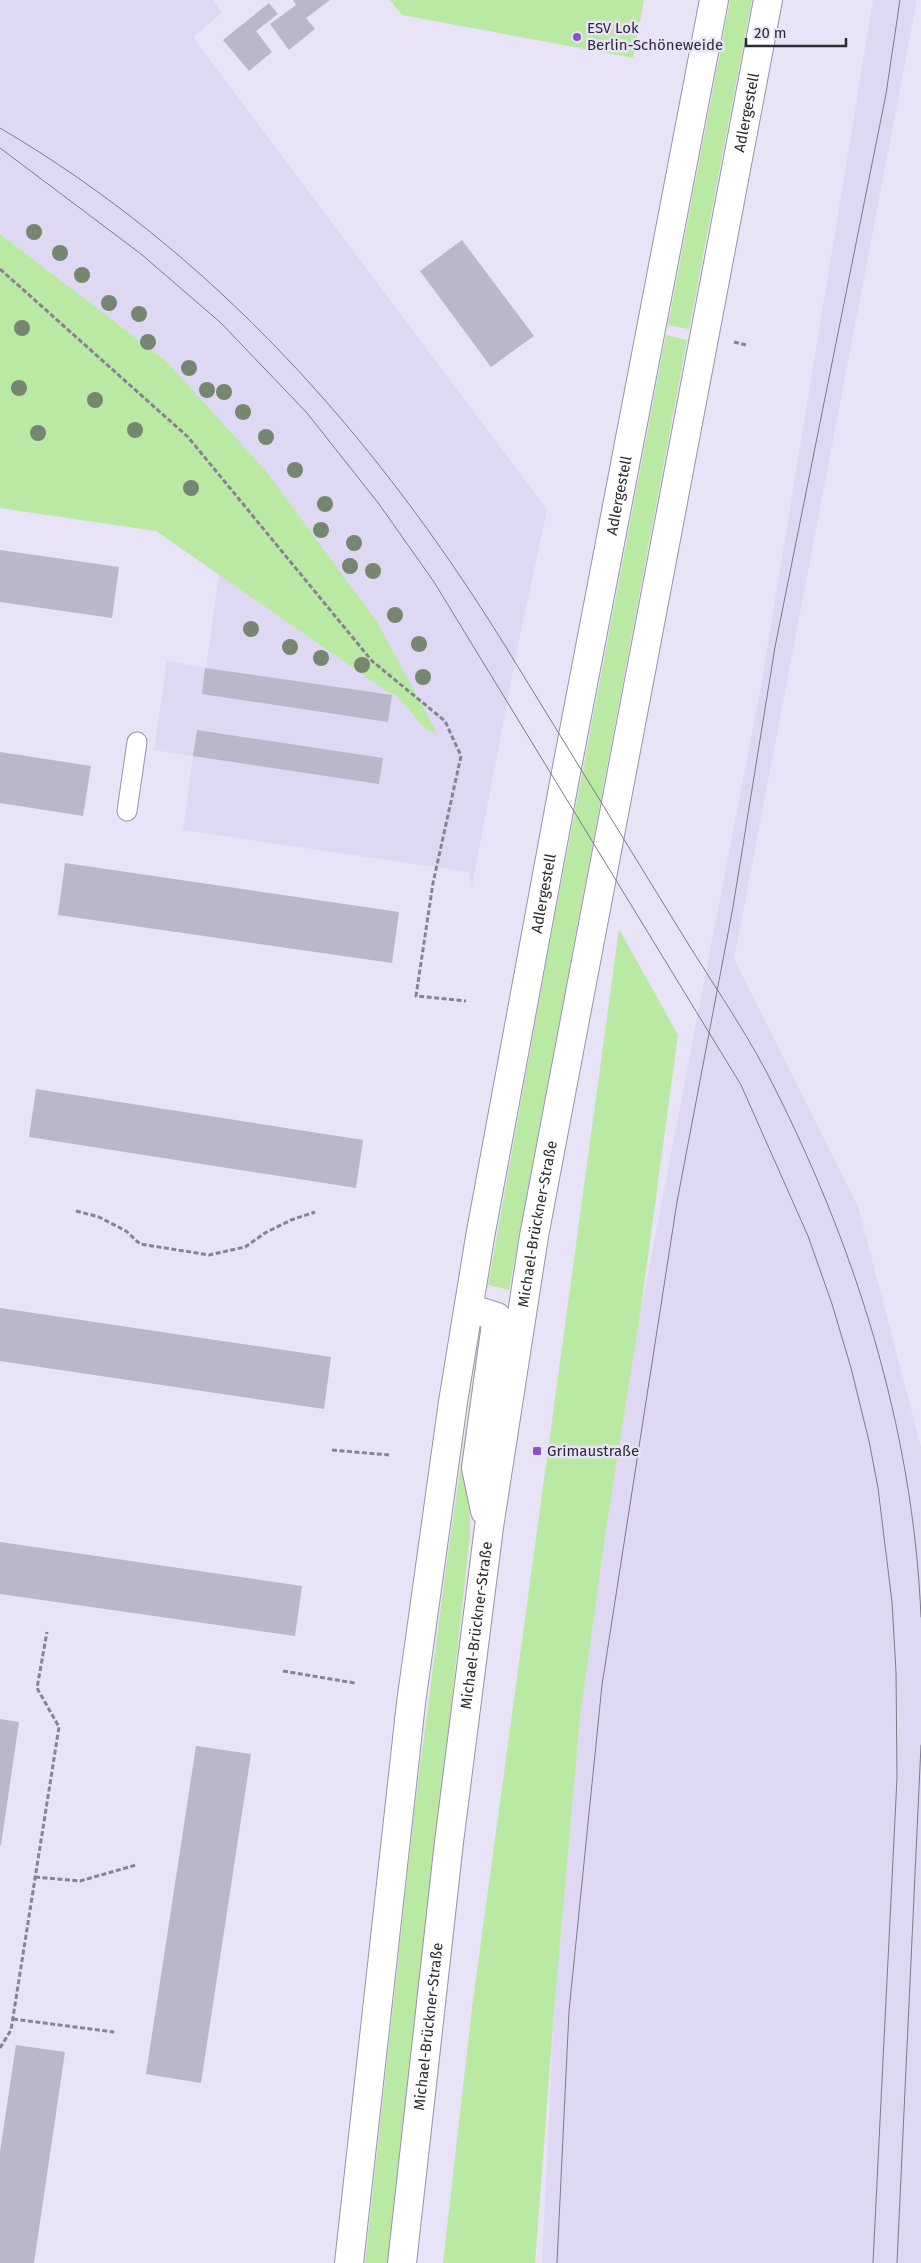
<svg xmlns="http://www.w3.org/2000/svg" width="921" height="2263" viewBox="0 0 921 2263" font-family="'Fira Sans',sans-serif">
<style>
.built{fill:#dfd8f3}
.green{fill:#bae9a4}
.building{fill:#bbb6ca}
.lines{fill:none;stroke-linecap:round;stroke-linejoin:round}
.service-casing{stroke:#9893a6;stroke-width:21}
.primary-casing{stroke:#9893a6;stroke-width:30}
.path{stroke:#878391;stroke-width:3;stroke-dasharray:5 2.5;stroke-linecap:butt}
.service{stroke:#fff;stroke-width:19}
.primary{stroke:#fff;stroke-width:28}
.tram{stroke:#7d7a87;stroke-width:1}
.tree{fill:#768670}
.poi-dot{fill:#8e50c5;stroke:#e8e3f7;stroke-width:2}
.labels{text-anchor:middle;stroke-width:5;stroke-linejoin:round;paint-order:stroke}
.poi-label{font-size:15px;fill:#2d2b33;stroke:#e8e3f7;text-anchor:start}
.street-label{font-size:15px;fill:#2d2b33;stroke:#e8e3f7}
</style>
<rect width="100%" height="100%" fill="#e8e3f7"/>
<!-- built -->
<path class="built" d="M 0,0 L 213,0 L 222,13 L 193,37 L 547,510 L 520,635 L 472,886 L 469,872 L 183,830 L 193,756 L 154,750 L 167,661 L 206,668 L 219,574 L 392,695 L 395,694 L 426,730 L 437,732 L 166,361 L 0,234 Z
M 873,0 L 917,0 L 734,959 L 858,1206 L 921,1447 L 921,2263 L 542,2263 L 554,2012 L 580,1718 L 606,1530 L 640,1315 L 761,686 Z"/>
<!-- green -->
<path class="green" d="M 390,0 L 644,0 L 633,58 L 402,15 Z
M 730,0 L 752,0 L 689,329 L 668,325 Z
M 0,234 L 166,361 L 265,470 L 376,620 L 437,733 L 426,730 L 395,694 L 392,695 L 156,531 L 0,508 Z
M 666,335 L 687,340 L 509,1290 L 488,1285 L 546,963 Z
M 619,929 L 678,1035 L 640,1315 L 606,1530 L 580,1718 L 554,2012 L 535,2263 L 443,2263 L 472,2008 Z
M 479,1337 L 487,1339 L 469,1464 L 470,1537 L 388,2263 L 365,2263 L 415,1806 L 446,1568 Z"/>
<!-- building -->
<path class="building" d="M 293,0 L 330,0 L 306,18 L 315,29 L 289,50 L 270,24 L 296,5 Z
M 269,3 L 278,14 L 256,31 L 272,52 L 249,71 L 223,40 Z
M 462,240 L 534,336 L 491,367 L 420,271 Z
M 0,550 L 119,567 L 112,618 L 0,602 Z
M 205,668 L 392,695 L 388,722 L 202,694 Z
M 197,730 L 383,758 L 379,784 L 193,756 Z
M 0,752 L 91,766 L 83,816 L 0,803 Z
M 65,863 L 399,912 L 392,963 L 58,915 Z
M 36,1089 L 363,1140 L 356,1188 L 29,1137 Z
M 0,1308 L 331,1357 L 324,1409 L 0,1361 Z
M 0,1542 L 302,1586 L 295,1636 L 0,1594 Z
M 0,1719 L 19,1722 L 1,1845 L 0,1845 Z
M 196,1746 L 251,1754 L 201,2083 L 146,2074 Z
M 16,2045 L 65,2052 L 34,2263 L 0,2263 L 0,2152 Z"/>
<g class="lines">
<defs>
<path id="service" d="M 127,811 L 137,742"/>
<g id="primary">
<path d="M 469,1308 L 497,1317 L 476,1468 L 485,1511"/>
<path id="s1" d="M 349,2263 L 411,1703 L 453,1402 L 480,1237 L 564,783 L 714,0"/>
<path id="s2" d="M 402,2263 L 449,1842 L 489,1527 L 534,1236 L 768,0"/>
</g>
</defs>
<!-- service casing -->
<use href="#service" class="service-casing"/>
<!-- primary casing -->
<use href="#primary" class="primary-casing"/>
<!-- path -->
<path class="path" d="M 0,269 L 188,437 L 372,661 L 445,721 L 461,756 L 433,883 L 416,996 L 466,1001
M 734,342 L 746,345
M 76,1211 L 99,1217 L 126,1231 L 140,1244 L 209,1255 L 245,1247 L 265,1233 L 291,1220 L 315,1212
M 332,1450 L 389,1455
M 283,1671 L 355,1683
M 35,1877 L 80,1881 L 136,1865
M 13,2019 L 114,2032
M 0,2048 L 11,2030 L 59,1727 L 37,1688 L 47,1632"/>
<!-- service -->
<use href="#service" class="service"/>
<!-- primary -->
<use href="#primary" class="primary"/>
<!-- tram -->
<path class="tram" d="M 0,128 C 213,253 375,436 504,644 C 562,739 621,834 679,929 C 707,975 741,1024 766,1071 C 854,1241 913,1426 921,1617
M 0,148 L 141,254 L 221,323 L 307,413 L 379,504 L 434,582 L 741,1085 L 808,1236 L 832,1304 L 851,1368 L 869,1441 L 878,1488 L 892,1602 L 896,1672 L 897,1778 L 873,2263
M 557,2263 L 569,2011 L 602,1685 L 677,1202 L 733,907 L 775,647 L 886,94 L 900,0
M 897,2263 L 921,1745"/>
</g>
<!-- trees -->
<g class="tree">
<circle cx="34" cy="232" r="8"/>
<circle cx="60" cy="253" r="8"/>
<circle cx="82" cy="275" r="8"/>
<circle cx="109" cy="303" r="8"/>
<circle cx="139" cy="314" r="8"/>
<circle cx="22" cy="328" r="8"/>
<circle cx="148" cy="342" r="8"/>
<circle cx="189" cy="368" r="8"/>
<circle cx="19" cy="388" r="8"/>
<circle cx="207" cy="390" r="8"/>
<circle cx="224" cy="392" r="8"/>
<circle cx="95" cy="400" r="8"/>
<circle cx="243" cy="412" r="8"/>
<circle cx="135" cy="430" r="8"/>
<circle cx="38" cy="433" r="8"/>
<circle cx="266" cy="437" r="8"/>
<circle cx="295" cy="470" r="8"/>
<circle cx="191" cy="488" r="8"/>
<circle cx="325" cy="504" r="8"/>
<circle cx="321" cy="530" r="8"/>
<circle cx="354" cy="543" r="8"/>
<circle cx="350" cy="566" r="8"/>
<circle cx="373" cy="571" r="8"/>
<circle cx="395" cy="615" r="8"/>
<circle cx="251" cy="629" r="8"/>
<circle cx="419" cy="644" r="8"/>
<circle cx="290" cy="647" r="8"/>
<circle cx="321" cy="658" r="8"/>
<circle cx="362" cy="665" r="8"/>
<circle cx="423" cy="677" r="8"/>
</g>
<!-- markers -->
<g class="poi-dot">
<circle cx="577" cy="37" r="5"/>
<rect x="532" y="1446" width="10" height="10" rx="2.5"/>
</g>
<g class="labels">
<!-- poi labels -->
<g class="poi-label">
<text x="587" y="33">ESV Lok<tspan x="587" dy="17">Berlin-Schöneweide</tspan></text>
<text x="547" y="1456">Grimaustraße</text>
</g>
<!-- street labels -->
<g class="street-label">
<text dy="5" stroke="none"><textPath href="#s2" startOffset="2179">Adlergestell</textPath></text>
<text dy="5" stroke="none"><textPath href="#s1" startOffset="1789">Adlergestell</textPath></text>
<text dy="5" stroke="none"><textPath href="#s1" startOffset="1384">Adlergestell</textPath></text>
<text dy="5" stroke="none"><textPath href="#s2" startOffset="1048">Michael-Brückner-Straße</textPath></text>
<text dy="5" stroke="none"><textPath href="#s2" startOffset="642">Michael-Brückner-Straße</textPath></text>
<text dy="5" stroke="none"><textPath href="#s2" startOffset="238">Michael-Brückner-Straße</textPath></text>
</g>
</g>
<!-- scale -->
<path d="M746 38v8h100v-8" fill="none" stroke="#2d2b33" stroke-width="2.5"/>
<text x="754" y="38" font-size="15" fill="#2d2b33" stroke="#e8e3f7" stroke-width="4" paint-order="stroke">20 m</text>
</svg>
